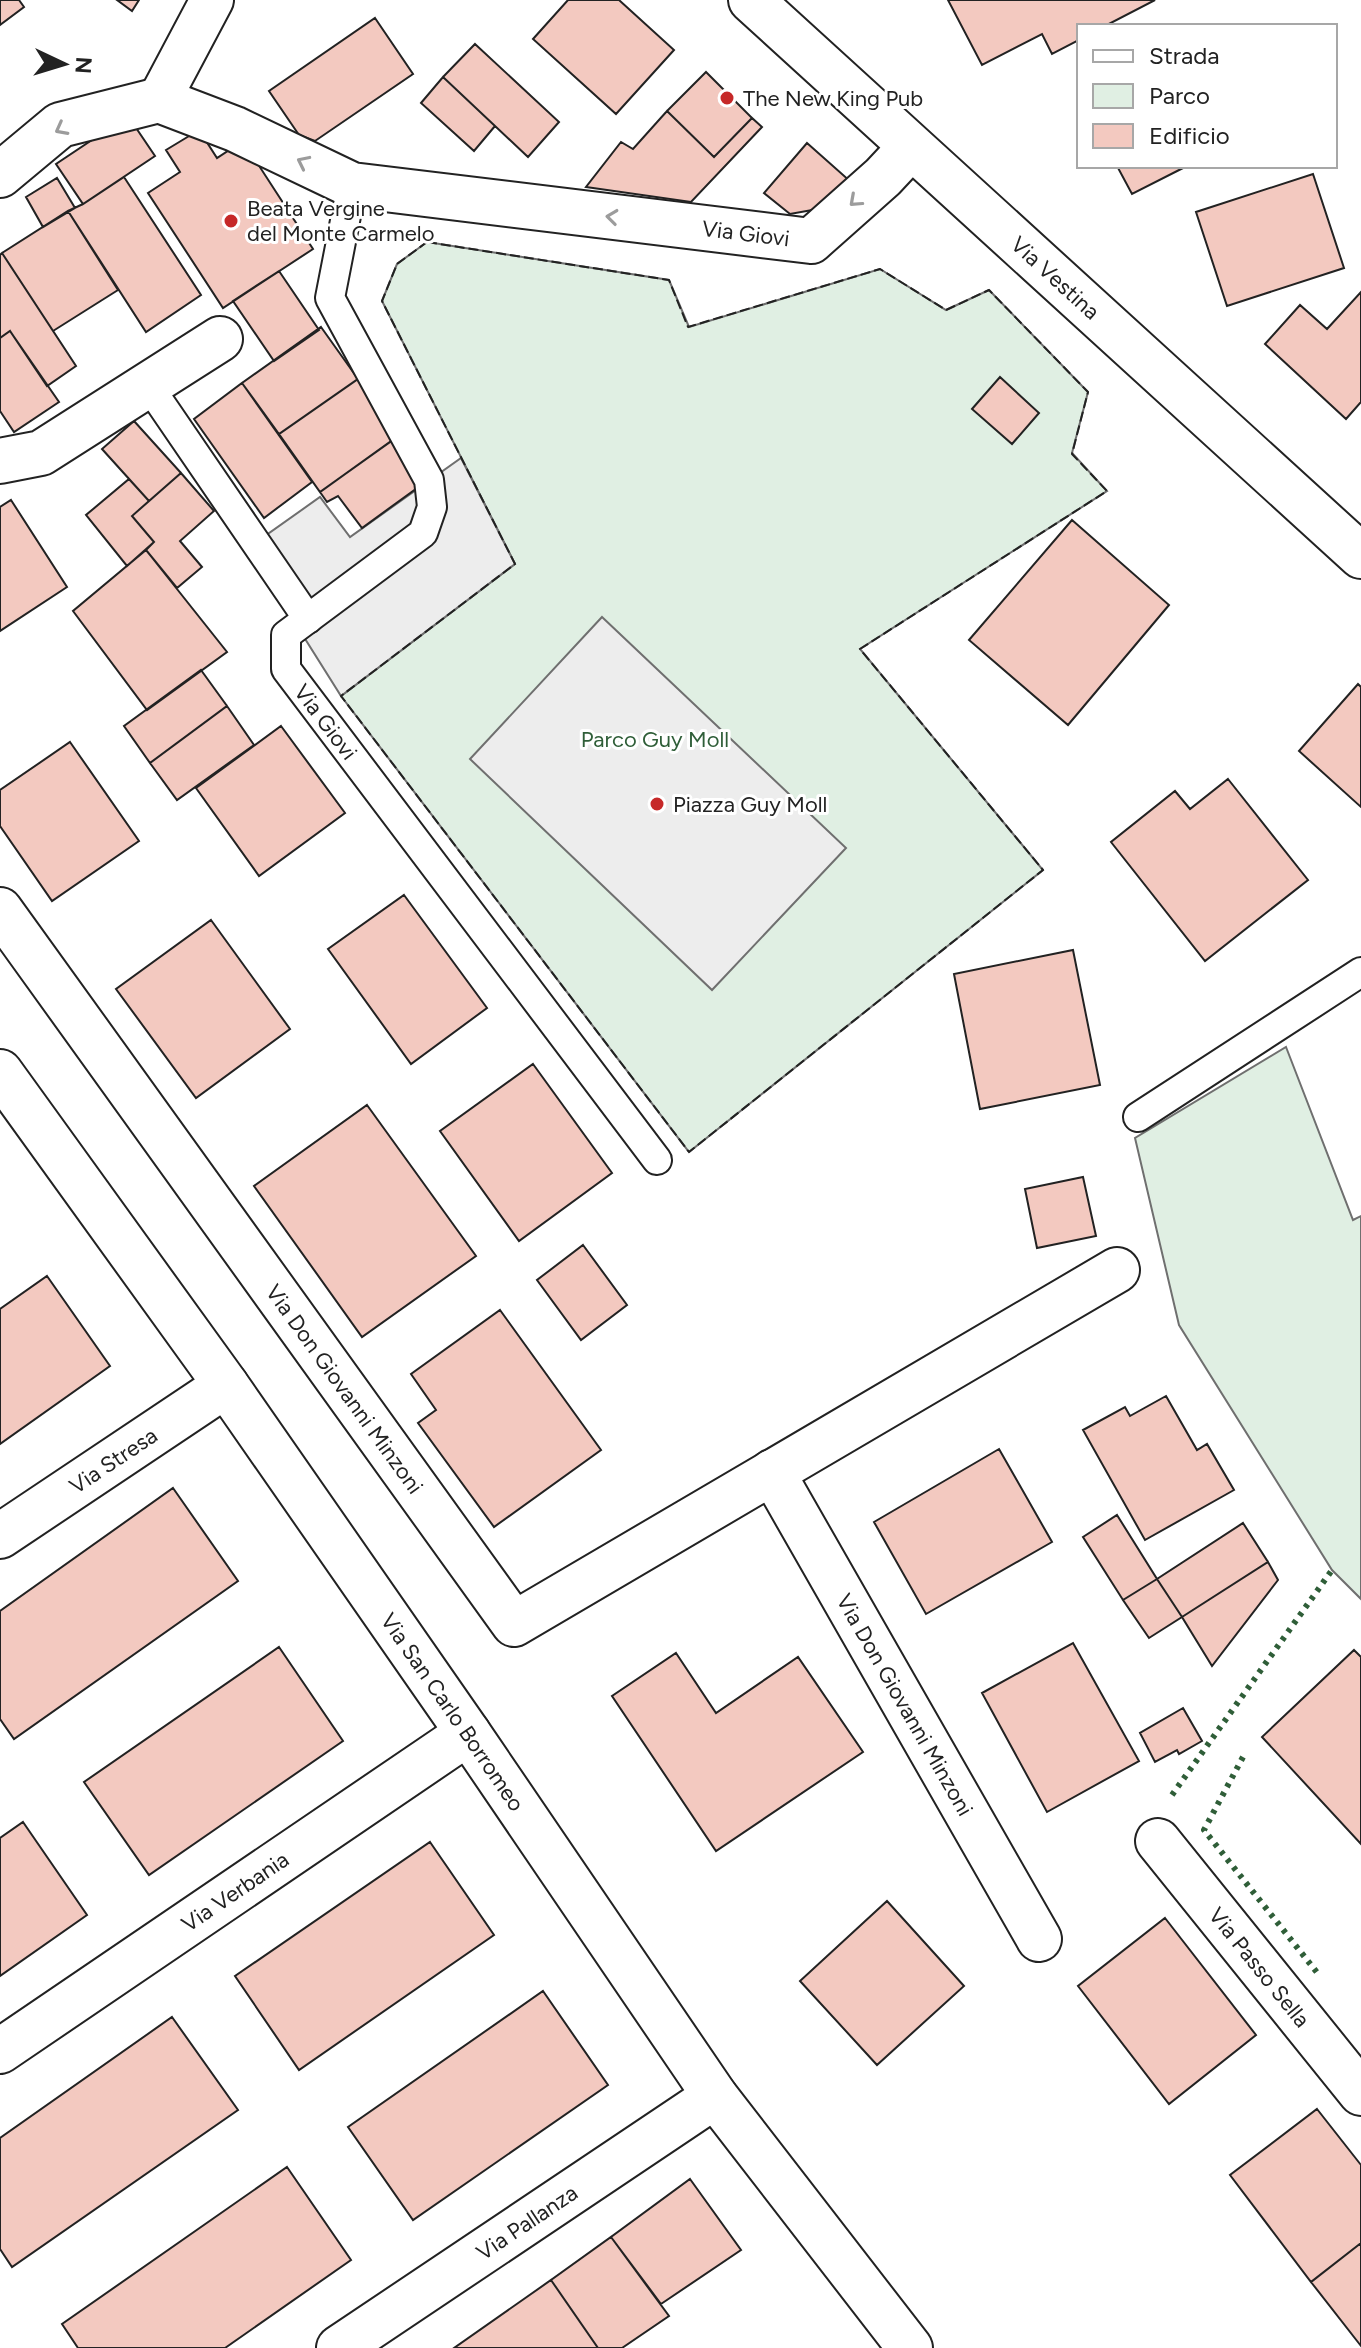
<svg xmlns="http://www.w3.org/2000/svg" width="1361" height="2348" viewBox="0 0 1361 2348" font-family="Figtree,sans-serif">
<style>
.green{fill:#e0efe3;stroke:#6f6f6f;stroke-width:2}
.parking{fill:#ededed;stroke:#6f6f6f;stroke-width:2}
.building{fill:#f3c9c0;stroke:#222;stroke-width:2}
.lines{fill:none;stroke-linecap:round;stroke-linejoin:round}
.service-casing{stroke:#222;stroke-width:32}
.pedestrian-casing{stroke:#222;stroke-width:46}
.minor-casing{stroke:#222;stroke-width:48}
.primary-casing{stroke:#222;stroke-width:48}
.service{stroke:#fff;stroke-width:28}
.pedestrian{stroke:#fff;stroke-width:42}
.minor{stroke:#fff;stroke-width:44}
.primary{stroke:#fff;stroke-width:44}
.hedge{stroke:#2f5e38;stroke-width:6;stroke-dasharray:4 6;stroke-linecap:butt}
.fence{stroke:#222;stroke-width:2;stroke-dasharray:10 4;stroke-linecap:butt}
.oneway{stroke:#9c9c9c}
.poi-dot{fill:#c62828;stroke:#fff;stroke-width:3}
.labels{text-anchor:middle;stroke-width:6;stroke-linejoin:round;paint-order:stroke}
.poi-label{font-size:22px;fill:#222;stroke:#fff;text-anchor:start}
.street-label{font-size:22px;fill:#222;stroke:#fff}
.park-label{font-size:22px;fill:#2f5e38;stroke:#fff}
</style>
<rect width="100%" height="100%" fill="#fff"/>
<!-- green -->
<path class="green" d="M 427,242 L 669,280 L 689,327 L 880,269 L 946,310 L 989,290 L 1088,392 L 1072,453 L 1107,491 L 860,649 L 1043,870 L 689,1152 L 341,696 L 515,564 L 382,301 L 397,264 Z
M 1286,1047 L 1353,1220 L 1361,1216 L 1361,1599 L 1332,1570 L 1179,1325 L 1135,1138 Z"/>
<!-- parking -->
<path class="parking" d="M 461,458 L 515,564 L 341,696 L 248,548 L 320,497 L 350,537 Z
M 602,617 L 846,848 L 712,990 L 470,759 Z"/>
<!-- building -->
<path class="building" d="M 0,0 L 19,0 L 24,7 L 0,25 Z
M 117,0 L 139,0 L 132,11 Z
M 568,0 L 619,0 L 674,50 L 616,114 L 533,39 Z
M 948,0 L 1155,0 L 1105,26 L 1079,26 L 1079,40 L 1052,54 L 1042,34 L 982,65 Z
M 375,18 L 413,74 L 315,141 L 299,135 L 269,91 Z
M 475,44 L 559,122 L 528,157 L 443,77 Z
M 706,72 L 752,118 L 714,157 L 667,111 Z
M 443,77 L 495,126 L 474,151 L 421,103 Z
M 667,111 L 714,157 L 752,118 L 762,127 L 691,202 L 586,187 L 621,142 L 633,149 Z
M 128,116 L 155,156 L 83,204 L 56,164 Z
M 199,130 L 217,158 L 243,141 L 313,249 L 223,308 L 148,193 L 180,172 L 166,150 Z
M 807,143 L 851,182 L 829,207 L 790,214 L 764,193 Z
M 1117,166 L 1187,166 L 1132,194 Z
M 1313,174 L 1344,268 L 1227,306 L 1196,212 Z
M 124,177 L 201,295 L 146,332 L 68,211 L 83,204 Z
M 57,178 L 75,208 L 43,227 L 26,197 Z
M 68,211 L 118,290 L 53,331 L 2,253 Z
M 2,253 L 76,366 L 47,386 L 10,331 L 0,338 L 0,255 Z
M 279,271 L 319,330 L 274,361 L 233,301 Z
M 1361,292 L 1361,402 L 1346,419 L 1265,344 L 1300,305 L 1327,329 Z
M 321,327 L 358,379 L 279,434 L 242,383 Z
M 10,331 L 59,402 L 14,432 L 0,411 L 0,338 Z
M 1000,377 L 1039,413 L 1012,444 L 972,409 Z
M 358,379 L 398,436 L 320,492 L 279,434 Z
M 242,383 L 312,482 L 264,518 L 194,419 Z
M 134,421 L 181,473 L 149,501 L 102,449 Z
M 393,440 L 424,483 L 362,528 L 338,496 L 327,502 L 320,492 Z
M 181,473 L 214,511 L 180,541 L 202,567 L 177,588 L 146,550 L 154,542 L 132,516 Z
M 129,479 L 149,501 L 132,516 L 154,542 L 127,566 L 86,515 Z
M 11,500 L 67,587 L 0,631 L 0,507 Z
M 1072,520 L 1169,605 L 1068,725 L 969,640 Z
M 146,550 L 227,652 L 147,710 L 73,611 Z
M 201,670 L 227,706 L 150,763 L 124,726 Z
M 1358,684 L 1361,687 L 1361,807 L 1299,751 Z
M 227,706 L 254,745 L 177,800 L 150,763 Z
M 281,726 L 345,813 L 259,876 L 196,788 Z
M 70,742 L 139,841 L 52,901 L 0,826 L 0,790 Z
M 1228,779 L 1308,880 L 1205,961 L 1111,842 L 1175,791 L 1190,809 Z
M 404,895 L 487,1008 L 411,1064 L 328,949 Z
M 211,920 L 290,1029 L 196,1098 L 116,989 Z
M 1073,950 L 1100,1085 L 980,1109 L 954,974 Z
M 533,1064 L 612,1173 L 519,1241 L 440,1131 Z
M 367,1105 L 476,1256 L 362,1337 L 254,1186 Z
M 1083,1177 L 1096,1236 L 1037,1248 L 1025,1189 Z
M 583,1245 L 627,1305 L 581,1340 L 537,1280 Z
M 47,1276 L 110,1366 L 0,1444 L 0,1309 Z
M 500,1310 L 601,1450 L 494,1527 L 418,1423 L 436,1410 L 411,1374 Z
M 1166,1396 L 1197,1450 L 1207,1444 L 1234,1490 L 1145,1540 L 1083,1430 L 1125,1407 L 1130,1416 Z
M 999,1449 L 1052,1542 L 926,1614 L 874,1522 Z
M 173,1488 L 238,1581 L 14,1739 L 0,1719 L 0,1611 Z
M 1117,1515 L 1157,1579 L 1123,1600 L 1083,1537 Z
M 1243,1523 L 1268,1562 L 1182,1617 L 1157,1579 Z
M 1268,1562 L 1278,1580 L 1212,1666 L 1182,1617 Z
M 1157,1579 L 1182,1617 L 1149,1638 L 1123,1600 Z
M 1073,1643 L 1139,1761 L 1047,1812 L 982,1693 Z
M 279,1647 L 343,1741 L 149,1875 L 84,1782 Z
M 1354,1650 L 1361,1657 L 1361,1844 L 1262,1737 Z
M 676,1653 L 716,1713 L 798,1657 L 863,1752 L 716,1851 L 612,1696 Z
M 1183,1708 L 1202,1741 L 1179,1754 L 1177,1750 L 1155,1762 L 1140,1733 Z
M 23,1822 L 87,1915 L 0,1976 L 0,1838 Z
M 430,1842 L 494,1935 L 299,2070 L 235,1976 Z
M 887,1901 L 964,1986 L 877,2065 L 800,1981 Z
M 1165,1918 L 1256,2035 L 1169,2104 L 1078,1986 Z
M 543,1991 L 608,2085 L 413,2220 L 348,2127 Z
M 172,2017 L 238,2110 L 12,2267 L 0,2249 L 0,2138 Z
M 1317,2109 L 1361,2165 L 1361,2243 L 1311,2282 L 1230,2175 Z
M 287,2167 L 351,2260 L 225,2348 L 78,2348 L 62,2324 Z
M 690,2179 L 741,2250 L 661,2304 L 611,2237 Z
M 611,2237 L 669,2316 L 622,2348 L 598,2348 L 551,2280 Z
M 1361,2243 L 1361,2346 L 1311,2282 Z
M 551,2280 L 598,2348 L 454,2348 Z"/>
<g class="lines">
<defs>
<g id="service">
<path id="s1" d="M 352,185 L 330,298 L 429,480 L 432,507 L 423,533 L 286,635 L 286,669 L 657,1160"/>
<path d="M 148,385 L 308,619"/>
<path d="M 1138,1117 L 1361,972"/>
</g>
<path id="pedestrian" d="M 159,100 L 212,0"/>
<g id="minor">
<path id="s2" d="M 0,175 L 60,125 L 159,100 L 235,129 L 352,185 L 811,241 L 883,177 L 911,147"/>
<path d="M 0,461 L 41,453 L 220,339"/>
<path id="s3" d="M 0,910 L 514,1624 L 1117,1270"/>
<path id="s4" d="M 0,1072 L 226,1385 L 468,1733 L 715,2096 L 910,2348"/>
<path id="s5" d="M 772,1472 L 1039,1939"/>
<path id="s6" d="M 0,1536 L 226,1385"/>
<path id="s7" d="M 1158,1841 L 1361,2093"/>
<path id="s8" d="M 0,2051 L 468,1733"/>
<path id="s9" d="M 339,2348 L 715,2096"/>
</g>
<g id="primary">
<path id="s10" d="M 751,0 L 1361,556"/>
</g>
</defs>
<!-- service casing -->
<use href="#service" class="service-casing"/>
<!-- pedestrian casing -->
<use href="#pedestrian" class="pedestrian-casing"/>
<!-- minor casing -->
<use href="#minor" class="minor-casing"/>
<!-- primary casing -->
<use href="#primary" class="primary-casing"/>
<!-- service -->
<use href="#service" class="service"/>
<!-- pedestrian -->
<use href="#pedestrian" class="pedestrian"/>
<!-- minor -->
<use href="#minor" class="minor"/>
<!-- primary -->
<use href="#primary" class="primary"/>
<!-- hedge -->
<path class="hedge" d="M 1243,1757 L 1204,1830 L 1319,1975
M 1172,1795 L 1332,1570"/>
<!-- fence -->
<path class="fence" d="M 427,242 L 669,280 L 688,327 L 880,269 L 946,310 L 989,290 L 1088,392 L 1072,454 L 1107,491 L 860,649 L 1043,870 L 689,1152 L 341,696 L 515,564 L 382,301 L 397,264 Z"/>
</g>
<!-- one-way arrows -->
<defs><path id="oneway-chevron" d="M-2-3.5L2.5 0L-2 3.5" fill="none" stroke-width="1.6" stroke-linecap="round" stroke-linejoin="round" transform="scale(2)"/></defs>
<g class="oneway">
<use href="#oneway-chevron" transform="translate(61 129) rotate(152)"/>
<use href="#oneway-chevron" transform="translate(303 162) rotate(-154)"/>
<use href="#oneway-chevron" transform="translate(855 201) rotate(138)"/>
<use href="#oneway-chevron" transform="translate(612 217) rotate(-173)"/>
</g>
<!-- markers -->
<g class="poi-dot">
<circle cx="727" cy="98" r="8"/>
<circle cx="231" cy="221" r="8"/>
<circle cx="657" cy="804" r="8"/>
</g>
<g class="labels">
<!-- poi labels -->
<g class="poi-label">
<text x="743" y="106">The New King Pub</text>
<text x="247" y="216">Beata Vergine<tspan x="247" dy="25">del Monte Carmelo</tspan></text>
<text x="673" y="812">Piazza Guy Moll</text>
</g>
<!-- street labels -->
<g class="street-label">
<text dy="8" stroke="none"><textPath href="#s2" startOffset="788">Via Giovi</textPath></text>
<text dy="8" stroke="none"><textPath href="#s10" startOffset="412">Via Vestina</textPath></text>
<text dy="8" stroke="none"><textPath href="#s1" startOffset="648">Via Giovi</textPath></text>
<text dy="8" stroke="none"><textPath href="#s3" startOffset="590">Via Don Giovanni Minzoni</textPath></text>
<text dy="8" stroke="none"><textPath href="#s6" startOffset="136">Via Stresa</textPath></text>
<text dy="8" stroke="none"><textPath href="#s5" startOffset="268">Via Don Giovanni Minzoni</textPath></text>
<text dy="8" stroke="none"><textPath href="#s4" startOffset="784">Via San Carlo Borromeo</textPath></text>
<text dy="8" stroke="none"><textPath href="#s8" startOffset="284">Via Verbania</textPath></text>
<text dy="8" stroke="none"><textPath href="#s7" startOffset="162">Via Passo Sella</textPath></text>
<text dy="8" stroke="none"><textPath href="#s9" startOffset="226">Via Pallanza</textPath></text>
</g>
<!-- park labels -->
<g class="park-label">
<text x="655" y="747">Parco Guy Moll</text>
</g>
</g>
<!-- legend -->
<rect x="1077" y="24" width="260" height="144" fill="#ffffff" stroke="#a7a7a7" stroke-width="2"/>
<rect x="1093" y="50" width="40" height="12" fill="#ffffff" stroke="#a7a7a7" stroke-width="2"/>
<text x="1149" y="64" font-size="24" fill="#222222">Strada</text>
<rect x="1093" y="84" width="40" height="24" fill="#e0efe3" stroke="#a7a7a7" stroke-width="2"/>
<text x="1149" y="104" font-size="24" fill="#222222">Parco</text>
<rect x="1093" y="124" width="40" height="24" fill="#f3c9c0" stroke="#a7a7a7" stroke-width="2"/>
<text x="1149" y="144" font-size="24" fill="#222222">Edificio</text>
<!-- north arrow -->
<g transform="translate(64 64) rotate(94)" stroke="#ffffff" stroke-width="6" paint-order="stroke">
<path d="M0-6L14 30L0 20L-14 30Z" fill="#222222"/>
<text y="-12" font-size="22" font-weight="bold" text-anchor="middle" fill="#222222">N</text>
</g>
</svg>
